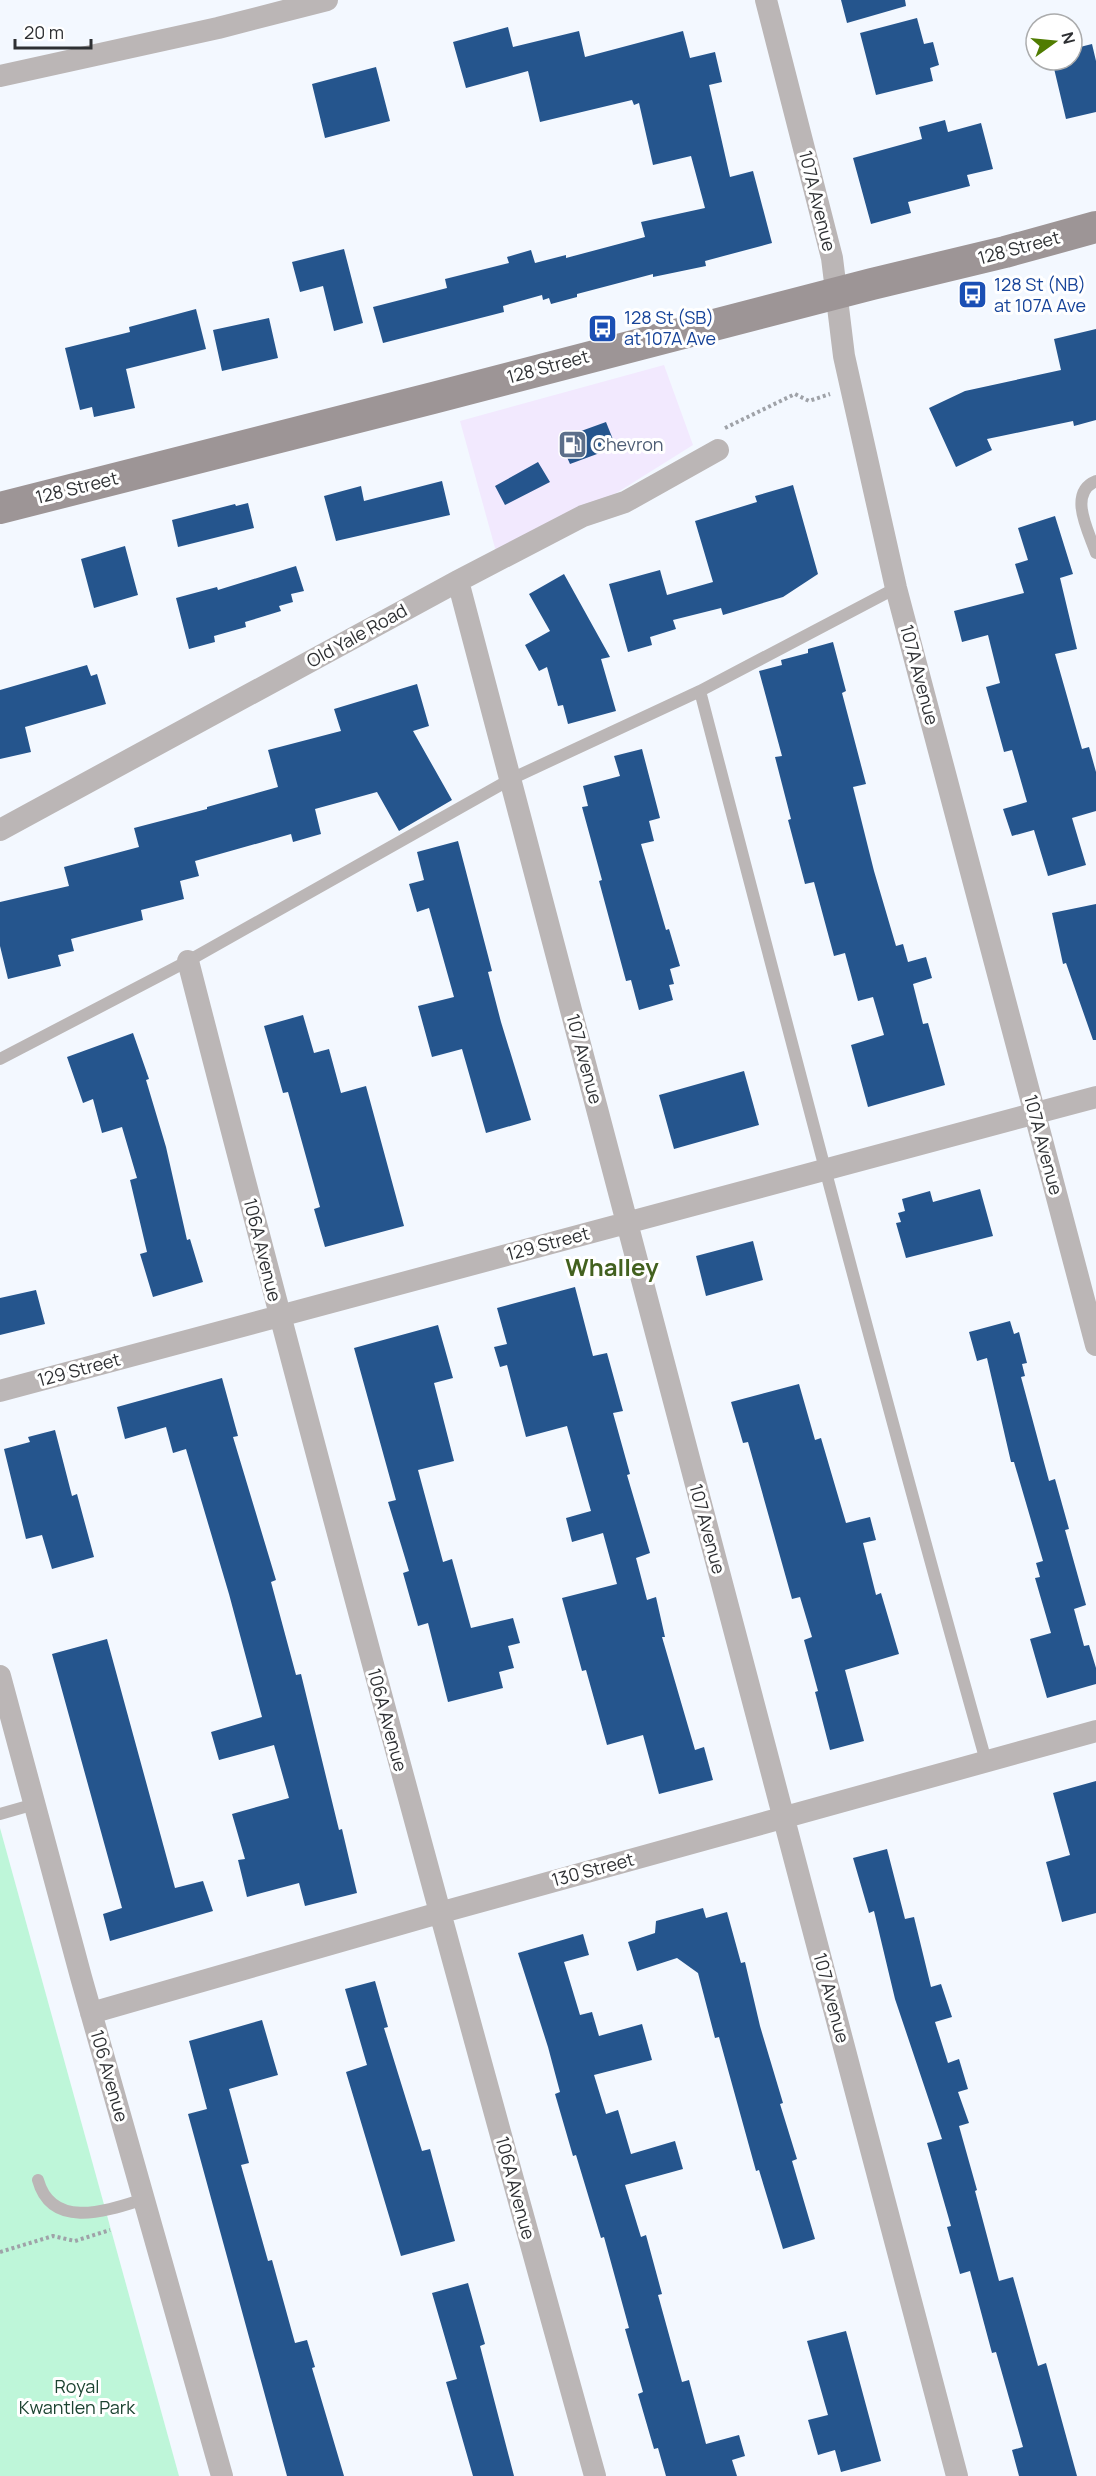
<svg xmlns="http://www.w3.org/2000/svg" width="1096" height="2476" viewBox="0 0 1096 2476" font-family="Manrope,sans-serif">
<style>
.commercial{fill:#f2e9fe}
.green{fill:#bef6d9}
.building{fill:#25558d}
.lines{fill:none;stroke-linecap:round;stroke-linejoin:round}
.path{stroke:#9fa2a8;stroke-width:4;stroke-dasharray:3 3;stroke-linecap:butt}
.service{stroke:#bbb6b6;stroke-width:12}
.minor{stroke:#bbb6b6;stroke-width:22}
.secondary{stroke:#9d9596;stroke-width:32}
.labels{text-anchor:middle;stroke-width:6;stroke-linejoin:round;paint-order:stroke}
.street-label{font-size:18px;fill:#2e3033;stroke:#fff}
.transit-label{font-size:18px;fill:#164399;stroke:#fff;text-anchor:start}
.service-label{font-size:18px;fill:#4e5e75;stroke:#fff;text-anchor:start}
.park-label{font-size:18px;fill:#1c4331;stroke:#fff}
.district-label{font-size:24px;font-weight:bold;fill:#43611f;stroke:#fff}
</style>
<rect width="100%" height="100%" fill="#f3f8ff"/>
<!-- commercial -->
<path class="commercial" d="M 664,365 L 693,445 L 500,566 L 460,421 Z"/>
<!-- green -->
<path class="green" d="M 0,1828 L 179,2476 L 0,2476 Z"/>
<!-- building -->
<path class="building" d="M 841,0 L 905,0 L 906,6 L 847,23 Z
M 917,18 L 924,44 L 933,42 L 939,65 L 930,68 L 933,81 L 876,95 L 860,33 Z
M 508,27 L 513,47 L 579,31 L 585,57 L 683,31 L 690,58 L 715,52 L 722,82 L 709,85 L 730,177 L 753,171 L 772,243 L 705,261 L 706,266 L 653,277 L 653,274 L 577,294 L 577,297 L 551,304 L 549,298 L 543,300 L 542,295 L 503,306 L 504,312 L 383,343 L 373,307 L 447,288 L 445,279 L 509,263 L 507,257 L 531,250 L 535,263 L 566,255 L 566,258 L 645,237 L 641,222 L 705,208 L 691,156 L 653,165 L 639,103 L 634,105 L 632,100 L 540,122 L 528,71 L 466,88 L 453,42 Z
M 1092,44 L 1096,61 L 1096,112 L 1066,119 L 1052,60 L 1072,60 L 1072,49 Z
M 376,67 L 390,121 L 325,138 L 312,84 Z
M 945,120 L 948,132 L 981,123 L 993,169 L 967,175 L 970,186 L 908,202 L 911,213 L 871,224 L 853,158 L 922,139 L 919,127 Z
M 344,249 L 363,323 L 334,331 L 323,286 L 300,292 L 292,262 Z
M 196,309 L 206,349 L 126,369 L 135,408 L 94,417 L 92,407 L 80,410 L 65,348 L 130,332 L 129,327 Z
M 269,318 L 278,358 L 222,371 L 213,330 Z
M 1096,329 L 1096,420 L 1074,426 L 1073,421 L 987,439 L 992,450 L 956,467 L 929,408 L 965,391 L 1061,370 L 1054,339 Z
M 606,422 L 616,447 L 570,464 L 559,439 Z
M 538,462 L 550,482 L 505,505 L 495,486 Z
M 442,481 L 450,515 L 336,541 L 324,496 L 361,486 L 364,501 Z
M 793,485 L 818,574 L 783,597 L 723,615 L 721,608 L 673,620 L 676,629 L 650,637 L 652,645 L 628,652 L 609,584 L 660,570 L 667,595 L 713,582 L 695,521 L 757,502 L 755,496 Z
M 248,503 L 254,528 L 178,547 L 172,520 L 235,504 L 236,506 Z
M 1055,516 L 1073,574 L 1060,578 L 1077,649 L 1055,654 L 1082,749 L 1089,747 L 1096,772 L 1096,811 L 1072,818 L 1086,865 L 1048,876 L 1034,830 L 1012,836 L 1003,809 L 1027,802 L 1012,750 L 1004,752 L 986,687 L 1000,683 L 988,635 L 962,642 L 954,611 L 1024,593 L 1015,564 L 1028,560 L 1018,528 Z
M 125,546 L 138,595 L 94,608 L 81,559 Z
M 296,566 L 304,591 L 291,594 L 293,602 L 279,606 L 281,611 L 245,622 L 246,627 L 214,636 L 215,642 L 189,649 L 176,598 L 217,587 L 218,590 Z
M 564,574 L 610,657 L 601,659 L 616,711 L 568,724 L 563,705 L 558,706 L 547,667 L 539,671 L 525,645 L 550,631 L 529,594 Z
M 833,642 L 846,691 L 842,693 L 866,784 L 853,787 L 874,871 L 896,946 L 903,944 L 908,962 L 926,957 L 932,978 L 913,984 L 923,1024 L 928,1023 L 945,1085 L 868,1107 L 851,1045 L 884,1035 L 873,997 L 858,1001 L 845,953 L 834,956 L 814,882 L 805,884 L 788,820 L 791,819 L 775,757 L 782,756 L 759,671 L 782,665 L 781,660 L 808,653 L 808,649 Z
M 87,665 L 91,676 L 97,674 L 106,704 L 25,727 L 31,752 L 0,759 L 0,690 Z
M 417,684 L 429,726 L 413,731 L 452,800 L 399,831 L 377,792 L 315,809 L 321,834 L 293,842 L 291,834 L 195,861 L 199,876 L 180,881 L 184,899 L 141,910 L 143,920 L 71,939 L 74,951 L 58,955 L 61,966 L 8,979 L 0,946 L 0,902 L 69,886 L 64,867 L 139,847 L 134,828 L 207,809 L 207,807 L 278,787 L 268,750 L 341,731 L 334,709 Z
M 642,749 L 660,818 L 649,821 L 654,841 L 641,844 L 666,930 L 669,929 L 680,966 L 670,969 L 674,984 L 669,985 L 673,1000 L 639,1010 L 631,980 L 626,981 L 599,881 L 602,880 L 582,807 L 588,806 L 583,786 L 620,776 L 614,756 Z
M 458,841 L 492,971 L 488,972 L 501,1022 L 531,1120 L 486,1133 L 462,1049 L 432,1057 L 418,1006 L 454,997 L 429,908 L 417,912 L 409,884 L 424,880 L 417,852 Z
M 1096,904 L 1096,1040 L 1093,1040 L 1066,963 L 1063,964 L 1052,913 Z
M 303,1015 L 314,1053 L 329,1049 L 341,1093 L 366,1086 L 404,1226 L 325,1247 L 314,1209 L 320,1207 L 288,1092 L 283,1093 L 264,1026 Z
M 133,1033 L 149,1079 L 146,1080 L 166,1147 L 187,1240 L 190,1239 L 203,1282 L 153,1297 L 140,1254 L 147,1252 L 130,1180 L 137,1178 L 122,1127 L 102,1133 L 93,1099 L 83,1103 L 67,1057 Z
M 744,1071 L 759,1125 L 674,1149 L 659,1095 Z
M 980,1189 L 993,1236 L 906,1258 L 896,1223 L 901,1222 L 898,1213 L 905,1211 L 902,1199 L 930,1191 L 933,1202 Z
M 753,1241 L 763,1280 L 706,1296 L 696,1256 Z
M 575,1287 L 593,1356 L 607,1353 L 623,1411 L 613,1413 L 630,1474 L 627,1475 L 650,1553 L 636,1558 L 647,1600 L 656,1597 L 665,1637 L 662,1637 L 695,1750 L 704,1747 L 713,1780 L 659,1794 L 643,1735 L 607,1745 L 586,1670 L 582,1671 L 562,1598 L 617,1584 L 603,1533 L 572,1542 L 566,1518 L 591,1511 L 567,1426 L 526,1437 L 507,1365 L 500,1367 L 494,1347 L 507,1344 L 497,1308 Z
M 36,1290 L 45,1324 L 0,1335 L 0,1298 Z
M 1010,1321 L 1014,1334 L 1019,1332 L 1027,1363 L 1022,1364 L 1025,1376 L 1021,1377 L 1049,1481 L 1055,1479 L 1069,1529 L 1065,1530 L 1086,1605 L 1074,1609 L 1084,1646 L 1089,1645 L 1096,1668 L 1096,1684 L 1047,1698 L 1030,1639 L 1051,1633 L 1035,1578 L 1040,1577 L 1036,1563 L 1043,1561 L 1014,1462 L 1011,1462 L 987,1358 L 977,1361 L 969,1332 Z
M 438,1325 L 453,1378 L 434,1383 L 454,1461 L 418,1470 L 443,1562 L 452,1559 L 471,1628 L 513,1618 L 520,1643 L 508,1646 L 514,1668 L 499,1672 L 503,1688 L 448,1702 L 428,1623 L 418,1626 L 403,1573 L 409,1571 L 388,1502 L 396,1500 L 354,1348 Z
M 222,1378 L 238,1436 L 233,1437 L 276,1580 L 271,1582 L 296,1675 L 301,1674 L 339,1830 L 342,1829 L 357,1893 L 305,1906 L 299,1883 L 247,1897 L 238,1860 L 245,1859 L 232,1814 L 289,1798 L 274,1745 L 219,1760 L 211,1732 L 262,1717 L 229,1594 L 186,1449 L 173,1453 L 166,1427 L 125,1439 L 117,1407 Z
M 799,1384 L 815,1440 L 821,1438 L 846,1523 L 870,1517 L 876,1540 L 863,1543 L 876,1595 L 881,1593 L 899,1654 L 845,1670 L 864,1741 L 830,1750 L 815,1692 L 818,1691 L 804,1640 L 812,1637 L 800,1597 L 792,1599 L 748,1442 L 743,1443 L 731,1402 Z
M 55,1430 L 72,1496 L 77,1494 L 94,1557 L 52,1569 L 42,1535 L 26,1539 L 4,1449 L 30,1442 L 28,1437 Z
M 107,1639 L 175,1888 L 203,1881 L 213,1911 L 110,1941 L 103,1914 L 122,1908 L 52,1654 Z
M 1096,1781 L 1096,1913 L 1062,1922 L 1046,1862 L 1070,1855 L 1053,1793 Z
M 887,1849 L 905,1919 L 914,1917 L 931,1987 L 941,1984 L 952,2017 L 935,2022 L 948,2063 L 959,2059 L 968,2089 L 958,2092 L 969,2123 L 959,2126 L 977,2190 L 975,2191 L 999,2281 L 1013,2277 L 1038,2366 L 1046,2363 L 1077,2476 L 1019,2476 L 1012,2450 L 1023,2447 L 996,2352 L 992,2353 L 970,2271 L 960,2274 L 947,2227 L 951,2226 L 927,2143 L 942,2139 L 895,1999 L 874,1911 L 869,1913 L 853,1858 Z
M 703,1908 L 706,1918 L 727,1912 L 741,1963 L 745,1962 L 760,2026 L 783,2103 L 780,2104 L 797,2159 L 792,2161 L 815,2239 L 783,2249 L 759,2170 L 756,2171 L 719,2037 L 715,2038 L 698,1973 L 677,1958 L 637,1971 L 628,1942 L 655,1933 L 656,1921 Z
M 583,1934 L 589,1955 L 564,1962 L 580,2015 L 592,2012 L 599,2036 L 642,2024 L 652,2060 L 594,2075 L 606,2114 L 618,2110 L 631,2154 L 675,2141 L 683,2169 L 625,2185 L 641,2237 L 646,2235 L 662,2294 L 658,2295 L 682,2382 L 689,2380 L 706,2444 L 739,2435 L 745,2456 L 732,2460 L 737,2476 L 666,2476 L 658,2448 L 654,2449 L 638,2394 L 643,2392 L 625,2329 L 629,2328 L 604,2237 L 601,2238 L 576,2155 L 573,2156 L 555,2094 L 560,2092 L 548,2047 L 518,1953 Z
M 375,1981 L 388,2027 L 384,2028 L 422,2151 L 430,2149 L 455,2241 L 401,2256 L 346,2072 L 367,2065 L 345,1989 Z
M 262,2020 L 278,2075 L 229,2089 L 249,2163 L 241,2165 L 268,2261 L 272,2260 L 295,2343 L 307,2340 L 315,2367 L 312,2368 L 344,2476 L 287,2476 L 188,2114 L 207,2109 L 189,2041 Z
M 468,2283 L 485,2344 L 480,2346 L 514,2476 L 473,2476 L 446,2382 L 457,2379 L 432,2293 Z
M 846,2331 L 881,2461 L 841,2472 L 835,2450 L 818,2455 L 808,2420 L 828,2415 L 807,2341 Z"/>
<g class="lines">
<!-- path -->
<path class="path" d="M 725,428 L 795,394 L 809,401 L 830,394
M 0,2252 L 53,2236 L 75,2241 L 110,2230"/>
<!-- service -->
<path class="service" d="M 1096,481 C 1067,493 1089,532 1096,553
M 700,691 C 793,1048 886,1406 986,1761
M 0,1059 L 188,961 L 511,779 L 700,691 L 896,588
M 0,1814 L 35,1804
M 38,2180 C 52,2231 109,2210 144,2199"/>
<!-- minor -->
<path class="minor" d="M 766,0 L 832,258 L 844,356 L 896,588 L 1096,1345
M 0,76 L 218,28 L 327,0
M 458,581 L 957,2476
M 0,830 L 458,581 L 583,516 L 625,502 L 718,450
M 188,961 C 318,1468 455,1972 595,2476
M 0,1391 L 1096,1097
M 0,1676 L 81,1977 L 222,2476
M 91,2013 L 439,1913 L 1096,1731"/>
<!-- secondary -->
<path class="secondary" d="M 0,508 L 433,398 L 872,284 L 1005,252 L 1096,227"/>
</g>
<!-- icons -->
<defs>
<symbol id="bus-square" viewBox="-11 -11 22 22"><rect x="-9" y="-9" width="18" height="18" rx="4" fill="#1a4fb4" stroke="#fff"/><path d="M-5-6H5V4H4V6H2V4H-2V6H-4V4H-5ZM-3.5-4V0h7V-4ZM-3.5 1.2v1.5H-2V1.2ZM2 1.2v1.5H3.5V1.2Z" fill="#fff"/></symbol>
<symbol id="fuel-square" viewBox="-11 -11 22 22"><rect x="-9" y="-9" width="18" height="18" rx="4" fill="#5c6f8a" stroke="#fff"/><path d="M-5.5-6h7V0h2V4h1.3V-2.5L3-4.5l.8-.8L6-3V5H2.5V1h-1V6h-7ZM-4.2-4.7v3.2H.2V-4.7Z" fill="#fff"/></symbol>
</defs>
<g fill-rule="evenodd">
<use href="#bus-square" x="956" y="278" width="33" height="33"/>
<use href="#bus-square" x="586" y="312" width="33" height="33"/>
<use href="#fuel-square" x="556" y="428" width="33" height="33"/>
</g>
<g class="labels">
<!-- street labels -->
<g class="street-label">
<text transform="translate(817 201) rotate(76)" y="6">107A Avenue</text>
<text transform="translate(1019 248) rotate(-15)" y="6">128 Street</text>
<text transform="translate(548 367) rotate(-15)" y="6">128 Street</text>
<text transform="translate(77 488) rotate(-14)" y="6">128 Street</text>
<text transform="translate(357 636) rotate(-29)" y="6">Old Yale Road</text>
<text transform="translate(919 675) rotate(75)" y="6">107A Avenue</text>
<text transform="translate(584 1059) rotate(75)" y="6">107 Avenue</text>
<text transform="translate(1043 1145) rotate(75)" y="6">107A Avenue</text>
<text transform="translate(548 1244) rotate(-15)" y="6">129 Street</text>
<text transform="translate(262 1250) rotate(76)" y="6">106A Avenue</text>
<text transform="translate(79 1370) rotate(-15)" y="6">129 Street</text>
<text transform="translate(707 1529) rotate(75)" y="6">107 Avenue</text>
<text transform="translate(387 1720) rotate(75)" y="6">106A Avenue</text>
<text transform="translate(593 1870) rotate(-15)" y="6">130 Street</text>
<text transform="translate(831 1998) rotate(75)" y="6">107 Avenue</text>
<text transform="translate(109 2076) rotate(74)" y="6">106 Avenue</text>
<text transform="translate(515 2188) rotate(75)" y="6">106A Avenue</text>
</g>
<!-- transit labels -->
<g class="transit-label">
<text x="994" y="291">128 St (NB)<tspan x="994" dy="21">at 107A Ave</tspan></text>
<text x="624" y="324">128 St (SB)<tspan x="624" dy="21">at 107A Ave</tspan></text>
</g>
<!-- service labels -->
<g class="service-label">
<text x="593" y="451">Chevron</text>
</g>
<!-- park labels -->
<g class="park-label">
<text x="77" y="2393">Royal<tspan x="77" dy="21">Kwantlen Park</tspan></text>
</g>
<!-- district labels -->
<g class="district-label">
<text x="612" y="1276">Whalley</text>
</g>
</g>
<!-- north arrow -->
<g transform="translate(1054 42) rotate(75)"><circle r="28" fill="#ffffff" stroke="#abacad" stroke-width="1.5"/>
<path d="M0-4.5L10 22L0 15L-10 22Z" fill="#507c01"/>
<text y="-9" font-size="16" font-weight="bold" text-anchor="middle" fill="#2e3033">N</text>
</g>
<!-- scale -->
<path d="M15 39v9h76v-9" fill="none" stroke="#2e3033" stroke-width="3"/>
<text x="24" y="39" font-size="18" fill="#2e3033" stroke="#ffffff" stroke-width="4.5" paint-order="stroke">20 m</text>
</svg>
